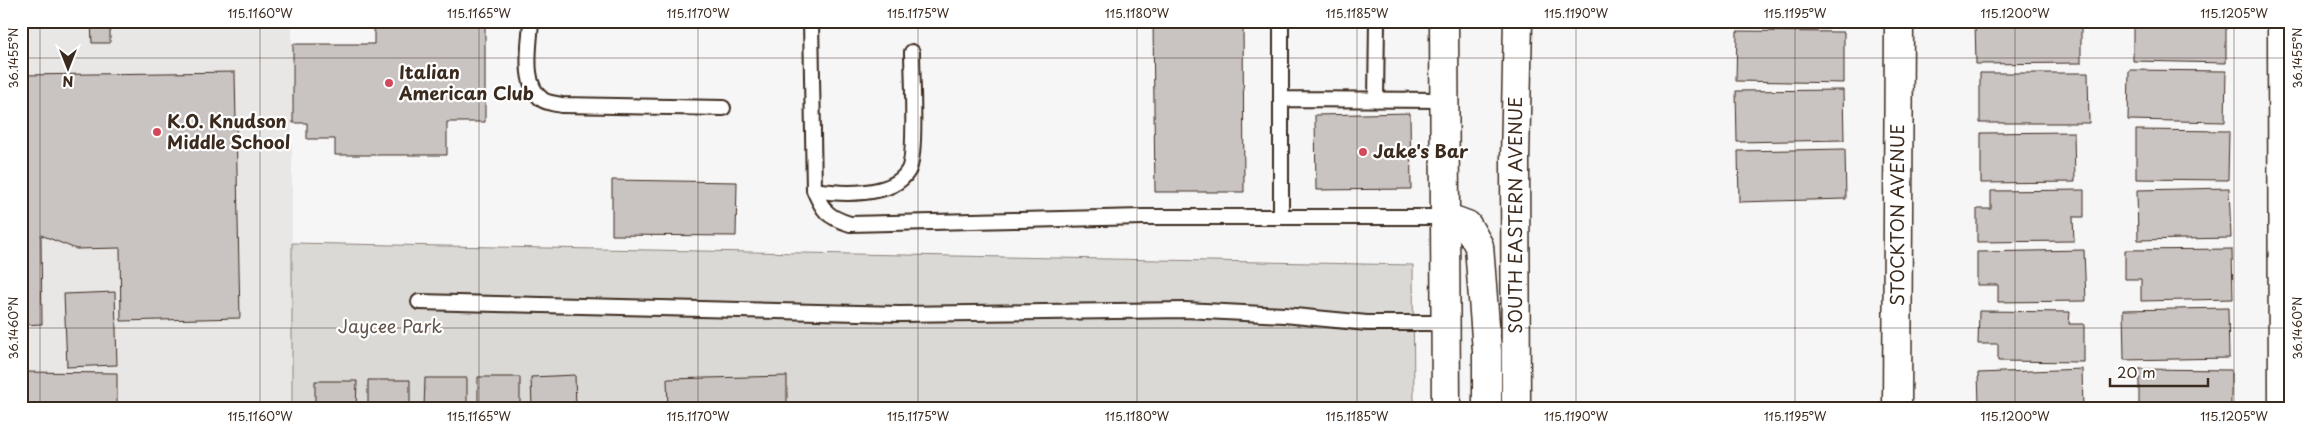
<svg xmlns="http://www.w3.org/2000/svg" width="2312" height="430" viewBox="0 0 2312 430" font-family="'Playpen Sans',sans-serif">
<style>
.built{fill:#e9e7e6}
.green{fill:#dbd9d6;stroke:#8b827a}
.building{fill:#c9c3c1;stroke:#3b2a1e}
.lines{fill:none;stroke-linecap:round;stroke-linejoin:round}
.service-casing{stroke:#3b2a1e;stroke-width:18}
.minor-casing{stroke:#3b2a1e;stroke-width:31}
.primary-casing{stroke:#3b2a1e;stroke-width:31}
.service{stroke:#fff;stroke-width:14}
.minor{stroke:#fff;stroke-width:28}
.primary{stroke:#fff;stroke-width:28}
.ticks{fill:none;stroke:#3b2a1e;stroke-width:1;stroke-opacity:0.45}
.poi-dot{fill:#d1495b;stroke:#fff;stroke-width:2}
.labels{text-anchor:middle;stroke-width:4.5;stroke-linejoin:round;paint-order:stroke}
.poi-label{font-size:18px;font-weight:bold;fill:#3b2a1e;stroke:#fff;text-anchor:start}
.street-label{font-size:18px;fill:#3b2a1e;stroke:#fff}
.park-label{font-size:18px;fill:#63564c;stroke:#fff}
.neatline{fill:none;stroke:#3b2a1e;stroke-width:2}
.ticks-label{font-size:12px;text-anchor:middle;fill:#3b2a1e}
</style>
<rect width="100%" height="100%" fill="#f7f6f6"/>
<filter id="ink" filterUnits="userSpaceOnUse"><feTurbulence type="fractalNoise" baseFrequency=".02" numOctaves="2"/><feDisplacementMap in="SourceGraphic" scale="10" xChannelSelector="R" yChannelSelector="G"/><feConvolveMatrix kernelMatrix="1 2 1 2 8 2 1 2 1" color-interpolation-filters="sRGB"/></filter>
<g filter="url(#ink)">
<!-- built -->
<path class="built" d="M 21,21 L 292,21 L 292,409 L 21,409 Z"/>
<!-- green -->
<path class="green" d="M 292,243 L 1413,265 L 1414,409 L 292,409 Z"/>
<!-- building -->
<path class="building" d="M 91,21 L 110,21 L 110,43 L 92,43 Z
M 374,21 L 485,21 L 485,122 L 447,122 L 447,155 L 335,155 L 335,139 L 307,139 L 307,123 L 293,123 L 293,44 L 374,44 Z
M 1153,21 L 1243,21 L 1244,192 L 1155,192 Z
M 1750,21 L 1825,21 L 1750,23 Z
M 1975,21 L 2081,21 L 2081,63 L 1976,64 Z
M 2133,21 L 2226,21 L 2226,63 L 2133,61 Z
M 1737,31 L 1844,32 L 1844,83 L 1736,81 Z
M 2129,70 L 2226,71 L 2225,122 L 2128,120 Z
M 235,72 L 240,318 L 121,321 L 120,248 L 76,249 L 41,235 L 42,324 L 21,325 L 21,75 Z
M 1980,73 L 2088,73 L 2089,123 L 1980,123 Z
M 1843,90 L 1844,140 L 1737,142 L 1736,91 Z
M 1410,113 L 1411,189 L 1316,190 L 1315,115 Z
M 2136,130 L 2229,131 L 2228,180 L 2136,179 Z
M 2074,132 L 2075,182 L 1981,183 L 1981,133 Z
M 1845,149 L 1846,199 L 1739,202 L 1738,151 Z
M 612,180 L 737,182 L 736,236 L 612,235 Z
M 2229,188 L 2231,238 L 2138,240 L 2137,190 Z
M 2084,190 L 2084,217 L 2073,217 L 2074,241 L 1977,242 L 1977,209 L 1991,209 L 1991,191 Z
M 2232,249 L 2233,299 L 2141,301 L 2141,279 L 2125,279 L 2125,250 Z
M 2084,250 L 2086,301 L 1998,302 L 1998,285 L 1977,285 L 1977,252 Z
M 115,292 L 117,365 L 67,367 L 64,294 Z
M 2228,308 L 2229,358 L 2124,360 L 2123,310 Z
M 1979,311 L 2070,312 L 2069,324 L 2084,324 L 2084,362 L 1998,361 L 1998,344 L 1978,344 Z
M 2082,369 L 2083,409 L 1992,409 L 1992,404 L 1979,404 L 1978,373 Z
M 2139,369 L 2231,370 L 2231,409 L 2139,409 Z
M 21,372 L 117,373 L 117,409 L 21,409 Z
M 575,375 L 576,409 L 532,409 L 531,377 Z
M 787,376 L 787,409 L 668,409 L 667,379 Z
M 478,377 L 520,377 L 520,409 L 478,409 Z
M 425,378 L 467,378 L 467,409 L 424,409 Z
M 368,380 L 410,380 L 410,409 L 368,409 Z
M 315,381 L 357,381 L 356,409 L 315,409 Z"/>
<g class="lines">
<defs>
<path id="service" d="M 531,21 C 530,44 521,85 543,100 C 548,103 556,104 562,105 L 723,108
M 811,21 L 814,190 C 823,211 827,217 850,224 L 1143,217 L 1445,217
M 1281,99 L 1444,100
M 1376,100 L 1377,21
M 814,190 C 839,194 892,198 908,171 C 917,158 912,73 912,52
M 1281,217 L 1281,21
M 419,302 L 900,314 L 1185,310 L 1284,315 L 1367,323 L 1446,323"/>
<path id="minor" d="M 2282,21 L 2283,409
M 1897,409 L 1899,21"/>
<path id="primary" d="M 1444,21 L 1446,409
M 1445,217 L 1467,225 L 1479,246 L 1487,351 L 1487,409
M 1516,409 L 1515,160 L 1518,21"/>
</defs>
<!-- service casing -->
<use href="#service" class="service-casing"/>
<!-- minor casing -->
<use href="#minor" class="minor-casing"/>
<!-- primary casing -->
<use href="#primary" class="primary-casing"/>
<!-- service -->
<use href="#service" class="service"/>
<!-- minor -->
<use href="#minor" class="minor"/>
<!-- primary -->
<use href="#primary" class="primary"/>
</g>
</g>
<!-- ticks -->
<path class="ticks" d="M 40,21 L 40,409M 260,21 L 260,409M 479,21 L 479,409M 698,21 L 698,409M 918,21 L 918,409M 1137,21 L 1137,409M 1357,21 L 1357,409M 1576,21 L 1576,409M 1795,21 L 1795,409M 2015,21 L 2015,409M 2234,21 L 2234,409M 21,58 L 2291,58M 21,328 L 2291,328"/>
<!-- markers -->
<g class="poi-dot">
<circle cx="389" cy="83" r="5"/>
<circle cx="157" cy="132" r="5"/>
<circle cx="1363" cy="152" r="5"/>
</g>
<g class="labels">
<!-- poi labels -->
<g class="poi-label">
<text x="399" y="79">Italian<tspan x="399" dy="21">American Club</tspan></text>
<text x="167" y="128">K.O. Knudson<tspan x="167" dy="21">Middle School</tspan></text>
<text x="1373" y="158">Jake's Bar</text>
</g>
<!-- street labels -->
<g class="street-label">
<text transform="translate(1516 215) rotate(-90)" y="6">SOUTH EASTERN AVENUE</text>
<text transform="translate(1898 215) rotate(-90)" y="6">STOCKTON AVENUE</text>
</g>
<!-- park labels -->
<g class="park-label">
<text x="390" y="333">Jaycee Park</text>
</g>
</g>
<!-- margin -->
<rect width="2312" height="430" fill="none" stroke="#fff" stroke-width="55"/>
<!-- north arrow -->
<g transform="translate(68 68) rotate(180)" stroke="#ffffff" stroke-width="4" paint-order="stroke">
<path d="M0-4L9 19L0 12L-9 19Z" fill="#3b2a1e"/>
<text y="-8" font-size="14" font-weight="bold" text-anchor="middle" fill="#3b2a1e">N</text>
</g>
<!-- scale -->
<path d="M2110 378v8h98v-8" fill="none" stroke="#3b2a1e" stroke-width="2.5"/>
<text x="2117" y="378" font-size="15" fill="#3b2a1e" stroke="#ffffff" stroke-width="4" paint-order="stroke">20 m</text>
<rect x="28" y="28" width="2256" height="374" class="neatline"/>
<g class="ticks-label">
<text x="260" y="18">115.1160°W</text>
<text x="479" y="18">115.1165°W</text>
<text x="698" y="18">115.1170°W</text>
<text x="918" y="18">115.1175°W</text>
<text x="1137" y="18">115.1180°W</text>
<text x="1357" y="18">115.1185°W</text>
<text x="1576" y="18">115.1190°W</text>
<text x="1795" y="18">115.1195°W</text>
<text x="2015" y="18">115.1200°W</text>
<text x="2234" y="18">115.1205°W</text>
<text transform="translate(2298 58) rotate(-90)" y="4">36.1455°N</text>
<text transform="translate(14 58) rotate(-90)" y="4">36.1455°N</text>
<text transform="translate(2298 328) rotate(-90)" y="4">36.1460°N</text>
<text transform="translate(14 328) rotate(-90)" y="4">36.1460°N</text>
<text x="260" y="421">115.1160°W</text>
<text x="479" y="421">115.1165°W</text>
<text x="698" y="421">115.1170°W</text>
<text x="918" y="421">115.1175°W</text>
<text x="1137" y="421">115.1180°W</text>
<text x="1357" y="421">115.1185°W</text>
<text x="1576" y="421">115.1190°W</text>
<text x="1795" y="421">115.1195°W</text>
<text x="2015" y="421">115.1200°W</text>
<text x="2234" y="421">115.1205°W</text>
</g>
</svg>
